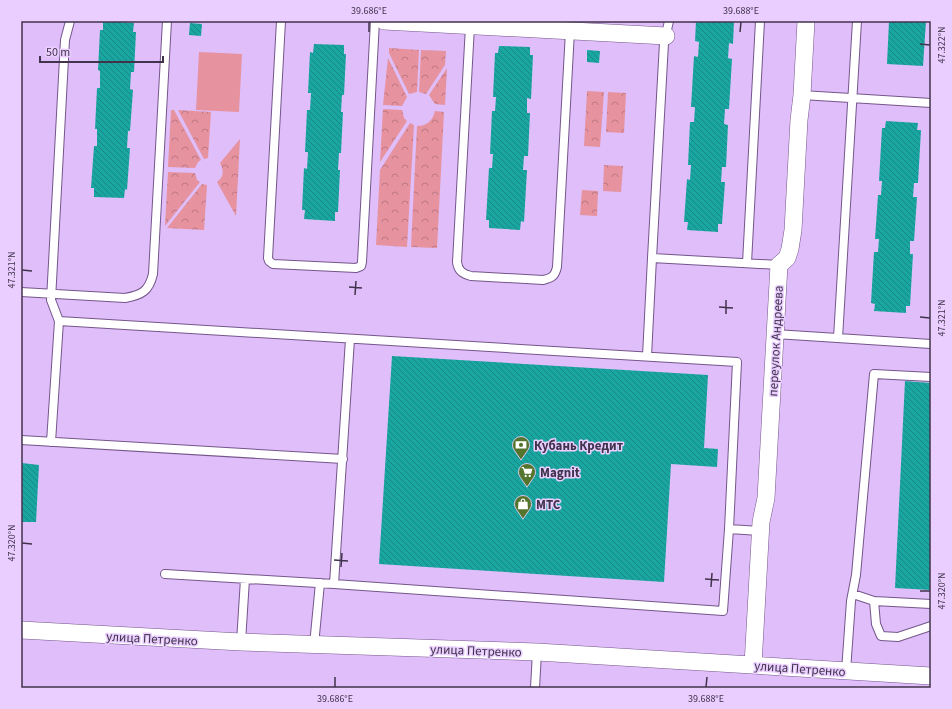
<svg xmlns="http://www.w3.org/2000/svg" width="952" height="709" viewBox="0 0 952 709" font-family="'Source Sans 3',sans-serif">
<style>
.forest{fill:url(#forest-crowns)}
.garden{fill:#e6929f}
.building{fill:url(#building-back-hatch)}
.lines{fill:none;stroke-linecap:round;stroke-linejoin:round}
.lane-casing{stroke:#74568b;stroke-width:10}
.street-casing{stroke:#74568b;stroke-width:18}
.lane{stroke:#fff;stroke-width:8}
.street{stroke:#fff;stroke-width:17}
.ticks{fill:none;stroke:#41334b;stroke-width:1.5}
.labels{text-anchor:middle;stroke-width:3;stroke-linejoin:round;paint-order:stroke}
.street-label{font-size:13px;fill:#41334b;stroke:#e9ceff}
.poi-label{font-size:13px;font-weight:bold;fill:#41334b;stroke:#e9ceff;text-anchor:start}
.neatline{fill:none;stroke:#41334b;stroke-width:1.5}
.ticks-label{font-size:10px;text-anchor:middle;fill:#41334b}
</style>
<defs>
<pattern id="forest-crowns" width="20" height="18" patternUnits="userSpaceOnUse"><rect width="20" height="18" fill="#e6929f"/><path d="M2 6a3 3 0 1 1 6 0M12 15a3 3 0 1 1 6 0" fill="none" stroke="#bc7884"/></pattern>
<pattern id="building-back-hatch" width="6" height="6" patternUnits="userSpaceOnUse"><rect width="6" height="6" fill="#1aa6a0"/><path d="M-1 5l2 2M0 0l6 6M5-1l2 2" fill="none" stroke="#198884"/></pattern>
</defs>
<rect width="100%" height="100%" fill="#dfbefa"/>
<!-- forest -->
<path class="forest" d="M 389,48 L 419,50 L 417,92 L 409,94 L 389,53 Z
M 421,50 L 446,51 L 445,65 L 426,94 L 419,92 Z
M 388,58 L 407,97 L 402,106 L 383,105 Z
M 447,68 L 445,105 L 435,104 L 429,95 Z
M 587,91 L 604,92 L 600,147 L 584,146 Z
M 608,92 L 626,93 L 624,133 L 606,132 Z
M 383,109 L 402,110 L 404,118 L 407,121 L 380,162 Z
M 171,110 L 174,110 L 201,160 L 198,162 L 195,168 L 168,167 Z
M 178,110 L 211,112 L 208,158 L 204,159 Z
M 435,111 L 444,112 L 437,248 L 411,247 L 417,126 C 427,126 433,120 435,111 Z
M 410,123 L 414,125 L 407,247 L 376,245 L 380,170 Z
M 240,139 L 236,216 L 217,182 C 224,177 224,170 220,163 Z
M 604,165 L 623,166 L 621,192 L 603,191 Z
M 168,172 L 195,173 L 197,180 L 200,182 L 165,226 Z
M 202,184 L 207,185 L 204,230 L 167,228 Z
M 582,190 L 598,191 L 597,216 L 580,215 Z"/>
<!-- garden -->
<path class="garden" d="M 199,52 L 242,54 L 239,112 L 196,110 Z"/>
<!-- building -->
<path class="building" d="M 103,21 L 134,23 L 133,32 L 136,32 L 134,72 L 131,72 L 130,89 L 133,90 L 130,131 L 128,131 L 127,148 L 130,148 L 127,190 L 125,189 L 124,198 L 94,197 L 94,188 L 91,188 L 94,146 L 97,146 L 97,129 L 95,129 L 97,88 L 100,88 L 100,71 L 98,70 L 100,30 L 103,30 Z
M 696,21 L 734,21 L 733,44 L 729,43 L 728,58 L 732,59 L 729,109 L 725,109 L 724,124 L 728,125 L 726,167 L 722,167 L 721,182 L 725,182 L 722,224 L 718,224 L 718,232 L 687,230 L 688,222 L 684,222 L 687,179 L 690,180 L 691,165 L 688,165 L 690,122 L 694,122 L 695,107 L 691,107 L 694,56 L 698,57 L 699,42 L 695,41 Z
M 889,21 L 926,21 L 923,66 L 887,64 Z
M 190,23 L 202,24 L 201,36 L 189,35 Z
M 314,44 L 344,45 L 344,54 L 346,54 L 344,95 L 342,95 L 341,112 L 343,112 L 341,153 L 339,153 L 338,170 L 340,170 L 338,212 L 335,212 L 335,221 L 304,219 L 305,210 L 302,210 L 304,168 L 307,169 L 308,152 L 305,152 L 307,110 L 310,110 L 311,93 L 308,93 L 310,52 L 313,53 Z
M 499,46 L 530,47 L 530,55 L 533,55 L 531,99 L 527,98 L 527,113 L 530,113 L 528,156 L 524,156 L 523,170 L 527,170 L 524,222 L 521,221 L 520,230 L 489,228 L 489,220 L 486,220 L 489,168 L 492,168 L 493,154 L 490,154 L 492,111 L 495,111 L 496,97 L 493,97 L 495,53 L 498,53 Z
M 587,50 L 600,51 L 599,63 L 587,62 Z
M 886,121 L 918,123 L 917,130 L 921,130 L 918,183 L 914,183 L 913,197 L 917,197 L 914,241 L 910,241 L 910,254 L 913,254 L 910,306 L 906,306 L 906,313 L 874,311 L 875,304 L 871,303 L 874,252 L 878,252 L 879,239 L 875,239 L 878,195 L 881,195 L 882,181 L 879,181 L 882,128 L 885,128 Z
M 392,356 L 708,375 L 704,448 L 718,449 L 717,467 L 671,464 L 664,582 L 379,564 Z
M 905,381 L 931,383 L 931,590 L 895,588 Z
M 22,463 L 39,465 L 36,522 L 21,522 Z"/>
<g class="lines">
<defs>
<path id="lane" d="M 281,21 L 268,258 L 269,261 L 273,264 L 356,268 L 361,266 L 362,262 L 375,21
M 669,21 L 664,43 L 652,258 L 779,265
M 470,26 L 457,262 C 458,271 463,274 471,276 L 543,280 C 552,278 555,276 557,267 L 570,31
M 802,95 L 931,103
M 747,263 L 760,21
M 21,292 L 125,298 C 142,295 149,291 153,274 L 167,21
M 59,321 L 51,300 L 65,40 L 70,21
M 775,334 L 931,344
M 838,338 L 857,21
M 350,339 L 334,584 L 723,611 L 729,529
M 647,356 L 652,258
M 21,440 L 343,459
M 51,442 L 59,321 L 737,362 L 729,529 L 760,531
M 165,574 L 334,584
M 853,594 L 874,601 L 931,604
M 874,601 L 876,624 L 881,636 L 898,637 L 931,626
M 241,642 L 245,579
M 314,645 L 320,583
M 846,671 L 851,601 L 856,575 L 874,374 L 931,377
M 535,688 L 537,652"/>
<path id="street" d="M 384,21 L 666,36
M 21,630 L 241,642 L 537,652 L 931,676
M 753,665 L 761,522 L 766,498 L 779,265 L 787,258 L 790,249 L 793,230 L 799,120 L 802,95 L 806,21"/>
</defs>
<!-- lane casing -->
<use href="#lane" class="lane-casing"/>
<!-- street casing -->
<use href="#street" class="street-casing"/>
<!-- lane -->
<use href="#lane" class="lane"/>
<!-- street -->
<use href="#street" class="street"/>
</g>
<!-- ticks -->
<path class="ticks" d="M 369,32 L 369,22M 740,32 L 741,22M 920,44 L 930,45M 22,270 L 32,271M 349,287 L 362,288M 355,295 L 356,281M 719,307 L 733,308M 726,314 L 726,300M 920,317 L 930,318M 22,543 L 32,544M 334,560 L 348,561M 341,567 L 342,553M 705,579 L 719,580M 711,587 L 712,573M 920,591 L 930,591M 335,687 L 335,677M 706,687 L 707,677"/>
<!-- icons -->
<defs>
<symbol id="bank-pin" viewBox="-11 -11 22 30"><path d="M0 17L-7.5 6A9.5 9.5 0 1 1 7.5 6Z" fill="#55752c" stroke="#e9ceff"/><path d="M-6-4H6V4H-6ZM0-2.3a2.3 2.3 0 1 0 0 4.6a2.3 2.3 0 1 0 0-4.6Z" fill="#fff"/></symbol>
<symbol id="supermarket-pin" viewBox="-11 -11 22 30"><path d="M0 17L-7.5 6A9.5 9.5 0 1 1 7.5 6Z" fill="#55752c" stroke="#e9ceff"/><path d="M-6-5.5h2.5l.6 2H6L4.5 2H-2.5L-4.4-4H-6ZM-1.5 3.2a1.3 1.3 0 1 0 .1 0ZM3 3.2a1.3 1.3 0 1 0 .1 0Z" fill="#fff"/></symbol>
<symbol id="shop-pin" viewBox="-11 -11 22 30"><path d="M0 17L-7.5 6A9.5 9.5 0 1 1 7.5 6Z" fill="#55752c" stroke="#e9ceff"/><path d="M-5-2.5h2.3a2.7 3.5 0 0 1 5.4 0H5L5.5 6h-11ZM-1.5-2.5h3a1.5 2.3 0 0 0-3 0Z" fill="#fff"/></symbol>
</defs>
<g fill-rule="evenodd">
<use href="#bank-pin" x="511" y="435" width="20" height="27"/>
<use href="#supermarket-pin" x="517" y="462" width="20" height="27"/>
<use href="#shop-pin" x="513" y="494" width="20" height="27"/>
</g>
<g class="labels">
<!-- street labels -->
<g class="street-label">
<text transform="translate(775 341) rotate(-87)" y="5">переулок Андреева</text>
<text transform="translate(152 638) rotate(3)" y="5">улица Петренко</text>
<text transform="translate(476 650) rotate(2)" y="5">улица Петренко</text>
<text transform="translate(800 668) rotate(4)" y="5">улица Петренко</text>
</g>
<!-- poi labels -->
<g class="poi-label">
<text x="534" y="450">Кубань Кредит</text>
<text x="540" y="477">Magnit</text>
<text x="536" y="509">МТС</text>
</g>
</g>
<!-- border -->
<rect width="952" height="709" fill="none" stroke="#e9ceff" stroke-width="44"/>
<!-- scale -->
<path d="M40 56v6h123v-6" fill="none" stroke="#41334b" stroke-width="2"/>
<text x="46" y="56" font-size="12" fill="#41334b" stroke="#e9ceff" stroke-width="3" paint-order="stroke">50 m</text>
<rect x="22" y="22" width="908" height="665" class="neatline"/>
<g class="ticks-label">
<text x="369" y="14">39.686°E</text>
<text x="741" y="14">39.688°E</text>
<text transform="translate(941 45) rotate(-90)" y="4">47.322°N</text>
<text transform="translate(11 270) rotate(-90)" y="4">47.321°N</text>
<text transform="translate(941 318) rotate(-90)" y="4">47.321°N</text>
<text transform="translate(11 543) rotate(-90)" y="4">47.320°N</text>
<text transform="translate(941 591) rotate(-90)" y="4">47.320°N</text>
<text x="335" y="702">39.686°E</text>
<text x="706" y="702">39.688°E</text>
</g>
</svg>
